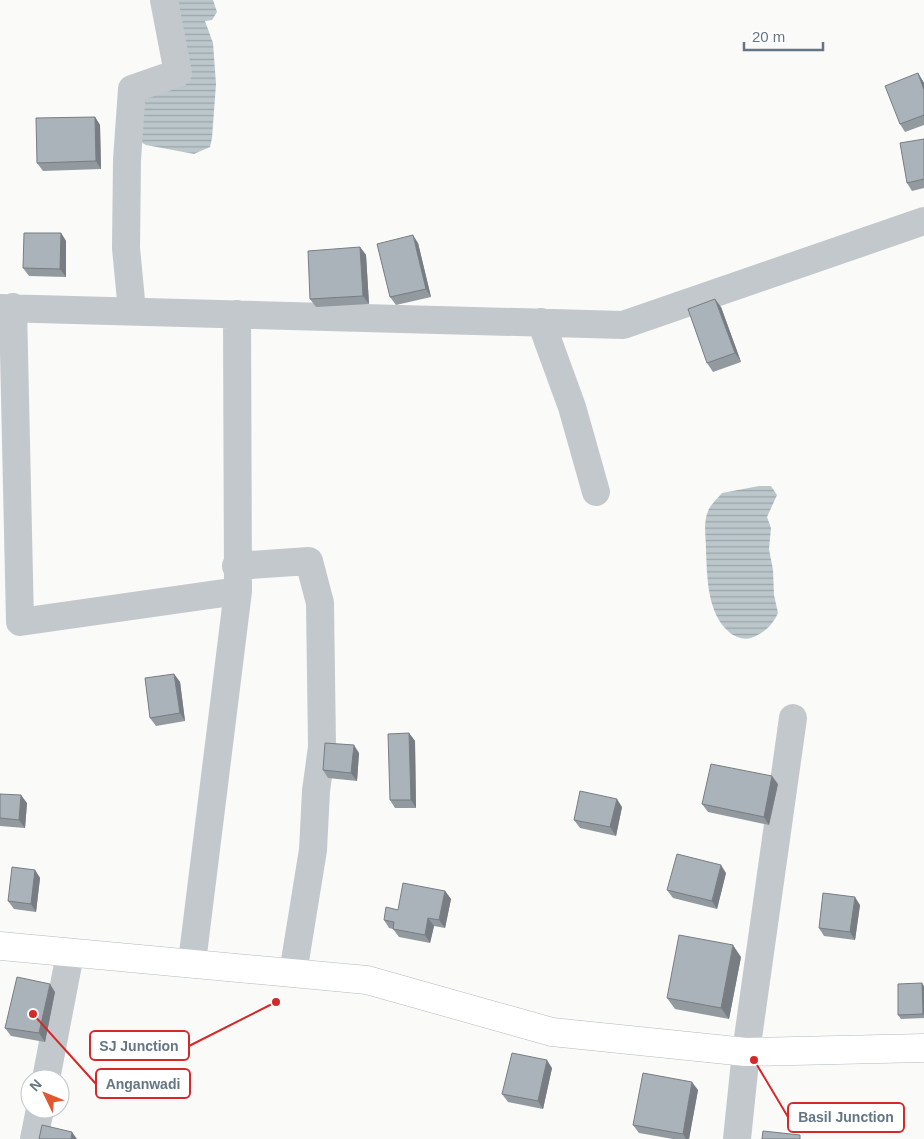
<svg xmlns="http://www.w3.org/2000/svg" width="924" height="1139" viewBox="0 0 924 1139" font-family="Arial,sans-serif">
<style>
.water{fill:url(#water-rules)}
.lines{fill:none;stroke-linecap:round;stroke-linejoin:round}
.secondary-casing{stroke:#b3babf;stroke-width:29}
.street{stroke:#c3c8cc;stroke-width:28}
.secondary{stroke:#fff;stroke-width:28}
.wall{fill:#929a9f}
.shaded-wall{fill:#777d82}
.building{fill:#aab3b9;stroke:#777d82}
.leader{fill:none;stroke:#d62828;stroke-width:2}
.callout-dot{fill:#d62828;stroke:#fff;stroke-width:2}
.callout{fill:#fff;stroke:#d62828;stroke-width:2}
.callout-label{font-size:14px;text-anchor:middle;font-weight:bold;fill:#657683}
</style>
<defs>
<pattern id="water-rules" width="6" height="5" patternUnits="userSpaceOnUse" patternTransform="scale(1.25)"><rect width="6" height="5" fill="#bbc7cb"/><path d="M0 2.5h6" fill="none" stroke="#9ca6aa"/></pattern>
</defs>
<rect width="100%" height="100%" fill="#fafaf8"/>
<!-- water -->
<path class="water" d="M 171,0 L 213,0 L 217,12 L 212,20 L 205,21 L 213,43 L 216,84 L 212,138 L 210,147 L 194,154 L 146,145 L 141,142 L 140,101 L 160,87 Z
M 759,486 L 771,486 L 777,495 L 767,517 L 771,528 L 769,549 L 773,570 L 774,595 L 778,613 C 772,626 764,633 751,638 C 743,640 735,637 729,632 C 707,613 707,577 706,549 C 706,537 703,523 708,511 C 711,504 718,498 722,493 Z"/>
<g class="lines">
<defs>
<path id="secondary" d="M 0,946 L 367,980 L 552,1032 L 746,1052 L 924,1048"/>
</defs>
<!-- secondary casing -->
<use href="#secondary" class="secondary-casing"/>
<!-- street -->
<path class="street" d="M 13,307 L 20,622 L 238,591
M 0,308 L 623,325 L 924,221
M 132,311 L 126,248 L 127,160 L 132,89 L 178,73 L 164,0
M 541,322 L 572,407 L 596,492
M 236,566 L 309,561 L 320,603 L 322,747 L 316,791 L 313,850 L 293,973
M 192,962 L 238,591 L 237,314
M 46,1079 L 70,954
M 34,1139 L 40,1109
M 737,1139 L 746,1052 L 793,718"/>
<!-- secondary -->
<use href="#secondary" class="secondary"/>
</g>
<!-- wall -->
<path class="wall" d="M 918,73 L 924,83 L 924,125 L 905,132 L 900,124 Z
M 95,117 L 100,125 L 101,169 L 43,171 L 37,163 Z
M 924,139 L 924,188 L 912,191 L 907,183 Z
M 61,233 L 66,241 L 66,277 L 29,276 L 23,268 Z
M 418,243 L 431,297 L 396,305 L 390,297 Z
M 360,247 L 366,255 L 369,304 L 316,307 L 310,299 Z
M 721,307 L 741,362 L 713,372 L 707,363 Z
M 174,674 L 180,682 L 185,721 L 156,726 L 150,718 Z
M 409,733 L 415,741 L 416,808 L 395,808 L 390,800 Z
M 359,753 L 357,781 L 328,778 L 323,770 Z
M 778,784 L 769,825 L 708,812 L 702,804 Z
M 0,794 L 27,803 L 25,828 L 0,826 Z
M 622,807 L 616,836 L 580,828 L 574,820 Z
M 35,870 L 40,878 L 36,912 L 14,909 L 8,901 Z
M 726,873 L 717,909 L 673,898 L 667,890 Z
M 445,891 L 451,899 L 445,928 L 434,926 L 430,943 L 399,937 L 393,929 L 389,928 L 384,920 L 398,910 Z
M 860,905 L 855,940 L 824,936 L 819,928 Z
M 741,957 L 729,1019 L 675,1009 L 667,998 Z
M 924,986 L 924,1018 L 901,1019 L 898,1015 Z
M 55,992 L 45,1042 L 11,1036 L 5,1028 Z
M 552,1068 L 543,1109 L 508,1102 L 502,1094 Z
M 698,1090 L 689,1139 L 673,1139 L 639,1133 L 633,1125 Z"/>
<!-- shaded-wall -->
<path class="shaded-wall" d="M 918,73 L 924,83 L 924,90 Z
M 95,117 L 100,125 L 101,169 L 96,161 Z
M 61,233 L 66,241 L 66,277 L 60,269 Z
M 413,235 L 418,243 L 431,297 L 426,289 Z
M 360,247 L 366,255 L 369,304 L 363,296 Z
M 715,299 L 721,307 L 741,362 L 735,353 Z
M 174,674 L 180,682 L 185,721 L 180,713 Z
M 409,733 L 415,741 L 416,808 L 411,800 Z
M 354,745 L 359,753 L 357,781 L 351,773 Z
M 772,776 L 778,784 L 769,825 L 764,817 Z
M 21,795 L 27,803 L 25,828 L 19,820 Z
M 617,799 L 622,807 L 616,836 L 610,827 Z
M 721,865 L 726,873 L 717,909 L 712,901 Z
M 35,870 L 40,878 L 36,912 L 31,904 Z
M 445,891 L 451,899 L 445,928 L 439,920 Z
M 855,897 L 860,905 L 855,940 L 850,932 Z
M 428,918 L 434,926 L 430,943 L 425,935 Z
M 733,945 L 741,957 L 729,1019 L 721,1008 Z
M 922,983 L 924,986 L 924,1016 L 923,1014 Z
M 50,984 L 55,992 L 45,1042 L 39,1033 Z
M 547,1060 L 552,1068 L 543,1109 L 538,1101 Z
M 692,1082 L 698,1090 L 689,1139 L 686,1139 L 683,1134 Z
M 72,1132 L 77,1139 L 71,1139 Z"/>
<!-- building -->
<path class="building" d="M 918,73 L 924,90 L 924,115 L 900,124 L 885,86 Z
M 95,117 L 96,161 L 37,163 L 36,118 Z
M 924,139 L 924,179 L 907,183 L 900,143 Z
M 24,233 L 61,233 L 60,269 L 23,268 Z
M 413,235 L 426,289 L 390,297 L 377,244 Z
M 360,247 L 363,296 L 310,299 L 308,251 Z
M 715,299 L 735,353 L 707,363 L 688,309 Z
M 174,674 L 180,713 L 150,718 L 145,678 Z
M 409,733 L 411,800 L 390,800 L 388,734 Z
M 325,743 L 354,745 L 351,773 L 323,770 Z
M 711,764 L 772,776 L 764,817 L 702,804 Z
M 580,791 L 617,799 L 610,827 L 574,820 Z
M 0,794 L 21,795 L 19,820 L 0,818 Z
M 677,854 L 721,865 L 712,901 L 667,890 Z
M 12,867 L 35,870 L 31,904 L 8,901 Z
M 403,883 L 445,891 L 439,920 L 428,918 L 425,935 L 393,929 L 394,922 L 384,920 L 386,907 L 398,910 Z
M 823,893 L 855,897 L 850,932 L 819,928 Z
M 679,935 L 733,945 L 721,1008 L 667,998 Z
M 17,977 L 50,984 L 39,1033 L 5,1028 Z
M 922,983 L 923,1014 L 898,1015 L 898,984 Z
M 512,1053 L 547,1060 L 538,1101 L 502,1094 Z
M 643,1073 L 692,1082 L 683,1134 L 633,1125 Z
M 42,1125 L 72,1132 L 71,1139 L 39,1139 Z
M 763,1131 L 800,1135 L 800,1139 L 762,1139 Z"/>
<!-- callouts -->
<path class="leader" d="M276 1002L189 1046M33 1014L96 1084M754 1060L788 1117"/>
<g class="callout-dot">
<circle cx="276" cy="1002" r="5"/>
<circle cx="33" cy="1014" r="5"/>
<circle cx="754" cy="1060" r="5"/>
</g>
<g class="callout">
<rect x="90" y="1031" width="99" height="29" rx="5"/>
<rect x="96" y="1069" width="94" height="29" rx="5"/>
<rect x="788" y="1103" width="116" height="29" rx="5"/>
</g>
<g class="callout-label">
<text x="139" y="1051">SJ Junction</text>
<text x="143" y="1089">Anganwadi</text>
<text x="846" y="1122">Basil Junction</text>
</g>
<!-- north arrow -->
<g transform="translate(45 1094) rotate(313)"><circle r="24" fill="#ffffff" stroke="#c1c8cd"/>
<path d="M0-4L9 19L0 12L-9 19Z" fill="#e4572e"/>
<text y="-8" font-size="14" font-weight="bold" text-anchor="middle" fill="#657683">N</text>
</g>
<!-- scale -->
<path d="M744 42v8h79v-8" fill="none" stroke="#657683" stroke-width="2.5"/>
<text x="752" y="42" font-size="15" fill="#657683" stroke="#ffffff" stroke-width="4" paint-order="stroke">20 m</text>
</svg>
